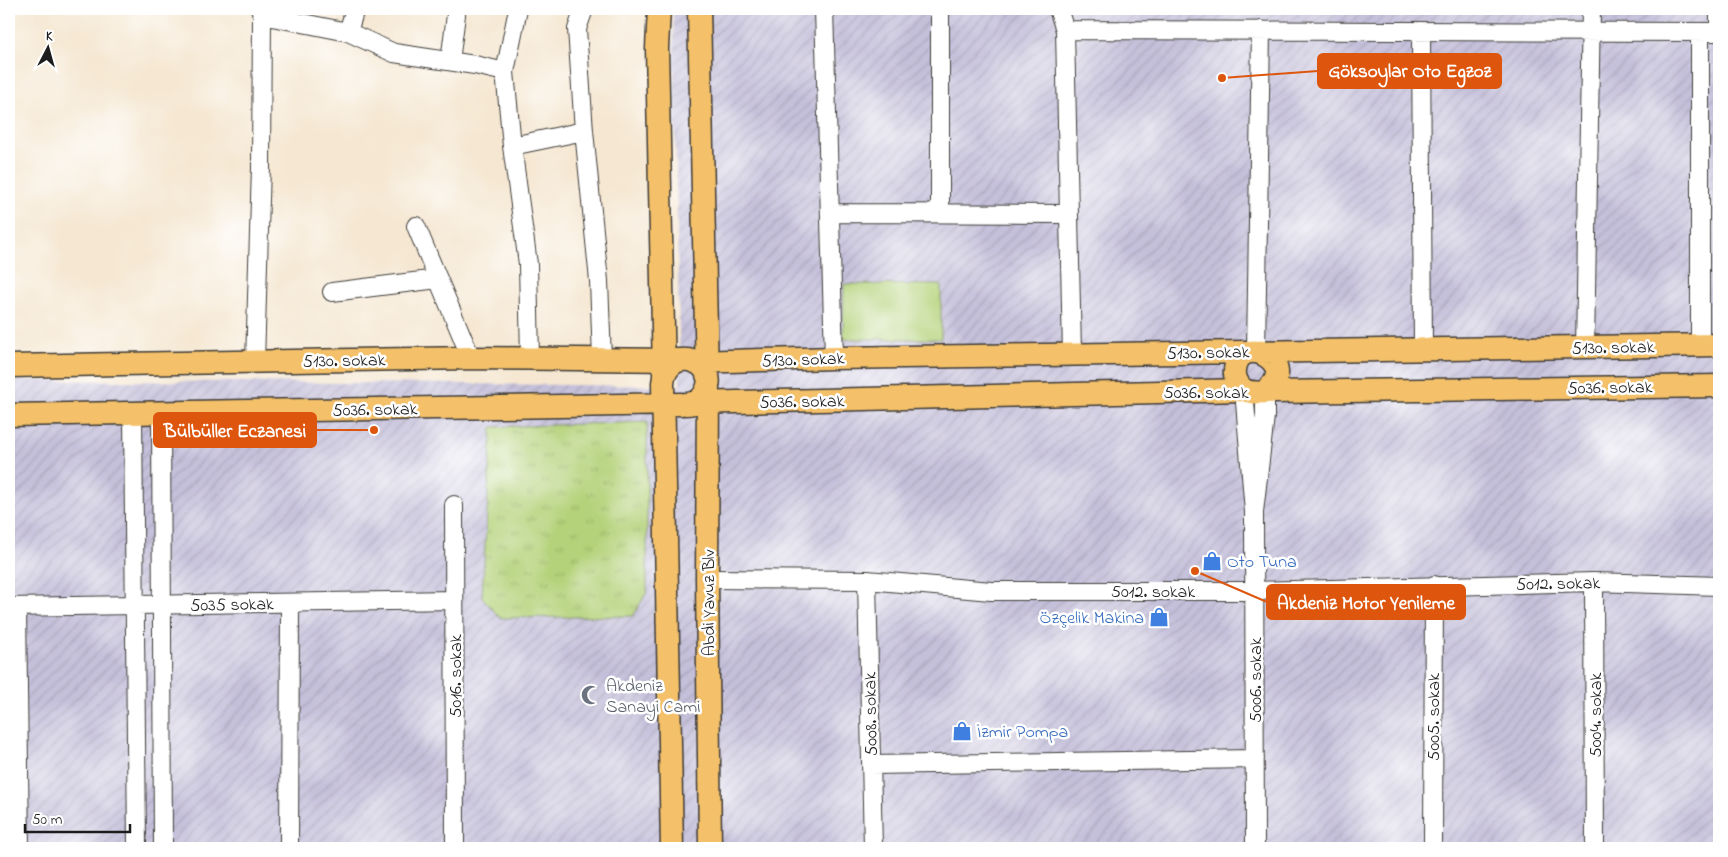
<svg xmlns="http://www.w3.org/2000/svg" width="1728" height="857" viewBox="0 0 1728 857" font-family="'Indie Flower',sans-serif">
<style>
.industrial{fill:url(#industrial-furrows)}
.grass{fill:url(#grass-tufts);stroke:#68774a}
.pitch{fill:#b4d279;stroke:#68774a}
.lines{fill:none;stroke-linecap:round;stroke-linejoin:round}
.minor-casing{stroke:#3d3a37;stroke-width:20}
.major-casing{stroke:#3d3a37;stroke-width:25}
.minor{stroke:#fff;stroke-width:18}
.major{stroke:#f4c16b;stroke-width:22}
.labels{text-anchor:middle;stroke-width:5;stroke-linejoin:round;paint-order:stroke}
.street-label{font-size:18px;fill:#1c1c1c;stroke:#fff}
.shop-label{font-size:18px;fill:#366cbe;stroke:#fff;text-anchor:start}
.worship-label{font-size:18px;fill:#5b616d;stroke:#fff;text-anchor:start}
.leader{fill:none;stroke:#de560d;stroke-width:2}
.callout-dot{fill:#de560d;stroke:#fff;stroke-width:2}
.callout{fill:#de560d;stroke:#de560d;stroke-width:2}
.callout-label{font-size:19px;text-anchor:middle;font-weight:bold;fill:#fff}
</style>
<defs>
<pattern id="industrial-furrows" width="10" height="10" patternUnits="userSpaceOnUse" patternTransform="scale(1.25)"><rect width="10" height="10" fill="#c5c0da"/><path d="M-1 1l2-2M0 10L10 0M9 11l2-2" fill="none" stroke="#a9a4ba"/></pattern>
<pattern id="grass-tufts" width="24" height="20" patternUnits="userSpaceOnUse" patternTransform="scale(1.25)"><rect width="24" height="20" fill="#b4d279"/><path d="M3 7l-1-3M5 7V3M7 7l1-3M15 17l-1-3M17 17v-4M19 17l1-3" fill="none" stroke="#9ab468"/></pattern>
</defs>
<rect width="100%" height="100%" fill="#fff"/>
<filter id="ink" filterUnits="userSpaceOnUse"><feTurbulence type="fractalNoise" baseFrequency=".02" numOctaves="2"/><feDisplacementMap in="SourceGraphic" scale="10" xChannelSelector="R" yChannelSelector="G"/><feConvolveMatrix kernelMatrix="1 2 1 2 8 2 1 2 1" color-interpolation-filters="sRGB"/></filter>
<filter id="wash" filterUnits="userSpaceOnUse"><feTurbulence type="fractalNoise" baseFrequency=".0096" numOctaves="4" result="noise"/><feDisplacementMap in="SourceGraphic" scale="20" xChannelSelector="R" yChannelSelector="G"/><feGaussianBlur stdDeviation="1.12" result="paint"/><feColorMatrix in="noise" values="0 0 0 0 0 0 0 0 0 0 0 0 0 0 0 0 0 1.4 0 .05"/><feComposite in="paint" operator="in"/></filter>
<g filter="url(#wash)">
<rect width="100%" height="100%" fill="#f5e7d1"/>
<!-- industrial -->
<path class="industrial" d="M 673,9 L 1719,9 L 1719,848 L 9,848 L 9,380 L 680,386 Z"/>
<!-- grass -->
<path class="grass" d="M 647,422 L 647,592 L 633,616 L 500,618 L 482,597 L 492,427 Z"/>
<!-- pitch -->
<path class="pitch" d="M 844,284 L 941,285 L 941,339 L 843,339 Z"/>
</g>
<g filter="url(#ink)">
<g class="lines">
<defs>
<path id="minor" d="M 518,9 L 505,72 L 512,146 L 528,264 L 530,358
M 584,9 L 577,29 L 584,131 L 599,281 L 602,359
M 824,9 L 834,358
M 940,9 L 940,213
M 1058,9 L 1065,30 L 1072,354
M 1719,9 L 1719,30
M 262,15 L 348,32 L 394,53 L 475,65 L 505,72
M 1065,30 L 1719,32
M 1421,31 L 1423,349
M 348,32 L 355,9
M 450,61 L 456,15 L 455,9
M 512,146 L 584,131
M 831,213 L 1068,214
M 416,226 L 471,358
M 332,292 L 438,279
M 1700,345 L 1700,32
M 1585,348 L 1591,9
M 1256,352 L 1261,30
M 255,362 L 261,167 L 262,15 L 260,9
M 1244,390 L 1254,512 L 1265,416 L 1265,391
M 133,414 L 137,848
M 161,414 L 163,848
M 454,505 L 455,848
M 1254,512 L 1255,848
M 707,579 L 867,580 L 991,591 L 1254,591 L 1594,582 L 1719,586
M 867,580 L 873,848
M 1594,582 L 1595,848
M 9,607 L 454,600
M 17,607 L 20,848
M 871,765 L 1255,759
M 289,848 L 290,603
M 1433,848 L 1434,585"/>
<path id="major" d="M 659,9 L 657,48 L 664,375
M 699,9 L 707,375
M 696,362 L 834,358 L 1719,345
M 9,366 L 471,358 L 679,360
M 708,389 L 707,579 L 710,848
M 1244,390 C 1238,385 1234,378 1235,370 C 1239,330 1303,365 1265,391
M 693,403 L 1244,390 C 1254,395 1264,391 1274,392 L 1719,386
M 9,415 L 681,404
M 672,848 L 663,383 C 668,342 723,362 705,393 C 701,401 694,404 686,404"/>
</defs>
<!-- minor casing -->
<use href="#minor" class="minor-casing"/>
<!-- major casing -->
<use href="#major" class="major-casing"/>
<!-- minor -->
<use href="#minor" class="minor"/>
<!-- major -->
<use href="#major" class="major"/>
</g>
</g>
<!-- icons -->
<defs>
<symbol id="shop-bare" viewBox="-9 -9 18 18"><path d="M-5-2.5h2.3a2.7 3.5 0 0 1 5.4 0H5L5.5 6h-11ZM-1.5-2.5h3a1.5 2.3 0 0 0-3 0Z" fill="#3f7fe0" stroke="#fff" stroke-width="2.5" paint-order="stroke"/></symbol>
<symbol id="mosque-bare" viewBox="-9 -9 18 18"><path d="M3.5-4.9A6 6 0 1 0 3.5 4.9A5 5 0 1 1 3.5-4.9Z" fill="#6b7280" stroke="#fff" stroke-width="2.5" paint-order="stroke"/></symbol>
</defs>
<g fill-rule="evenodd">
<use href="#shop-bare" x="1198" y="547" width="28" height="28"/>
<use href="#shop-bare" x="1145" y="603" width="28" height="28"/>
<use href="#mosque-bare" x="577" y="681" width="28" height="28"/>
<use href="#shop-bare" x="948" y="717" width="28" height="28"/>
</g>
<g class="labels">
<!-- street labels -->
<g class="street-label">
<text transform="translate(1613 347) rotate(-1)" y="6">5130. sokak</text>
<text transform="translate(1208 352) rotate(-1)" y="6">5130. sokak</text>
<text transform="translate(803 359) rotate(-2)" y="6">5130. sokak</text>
<text transform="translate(344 360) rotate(-1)" y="6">5130. sokak</text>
<text transform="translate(1610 387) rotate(-1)" y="6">5036. sokak</text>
<text x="1206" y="398">5036. sokak</text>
<text transform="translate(802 401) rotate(-1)" y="6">5036. sokak</text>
<text transform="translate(375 409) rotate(-1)" y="6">5036. sokak</text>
<text transform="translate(1558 583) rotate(-1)" y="6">5012. sokak</text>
<text x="1153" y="597">5012. sokak</text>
<text transform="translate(708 603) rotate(-90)" y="6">Abdi Yavuz Blv</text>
<text transform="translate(232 604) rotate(-1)" y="6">5035 sokak</text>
<text transform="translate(455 676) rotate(-90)" y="6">5016. sokak</text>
<text transform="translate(1255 680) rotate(-90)" y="6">5006. sokak</text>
<text transform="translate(870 714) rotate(-91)" y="6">5008. sokak</text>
<text transform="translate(1595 715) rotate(-90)" y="6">5004. sokak</text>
<text transform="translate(1433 717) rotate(-90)" y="6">5005. sokak</text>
</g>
<!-- shop labels -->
<g class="shop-label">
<text x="1227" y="567">Oto Tuna</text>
<text x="1144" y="623" text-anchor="end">Özçelik Makina</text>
<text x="977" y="737">İzmir Pompa</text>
</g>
<!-- worship labels -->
<g class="worship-label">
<text x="606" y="691">Akdeniz<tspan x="606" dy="21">Sanayi Cami</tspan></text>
</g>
</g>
<!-- callouts -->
<path class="leader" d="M1222 78L1318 71M374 430L316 430M1195 571L1267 602"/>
<g class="callout-dot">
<circle cx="1222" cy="78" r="5"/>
<circle cx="374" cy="430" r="5"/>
<circle cx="1195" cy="571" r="5"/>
</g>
<g class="callout">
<rect x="1318" y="54" width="183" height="34" rx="5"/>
<rect x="154" y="413" width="162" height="34" rx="5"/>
<rect x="1267" y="585" width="198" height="34" rx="5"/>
</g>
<g class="callout-label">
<text x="1410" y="77">Göksoylar Oto Egzoz</text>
<text x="235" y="437">Bülbüller Eczanesi</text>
<text x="1366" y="609">Akdeniz Motor Yenileme</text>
</g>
<!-- margin -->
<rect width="1728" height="857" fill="none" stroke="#fff" stroke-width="30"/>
<!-- north arrow -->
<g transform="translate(48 48) rotate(6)" stroke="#ffffff" stroke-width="4" paint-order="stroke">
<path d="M0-4L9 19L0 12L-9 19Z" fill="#1c1c1c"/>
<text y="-8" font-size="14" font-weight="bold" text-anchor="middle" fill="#1c1c1c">K</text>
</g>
<!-- scale -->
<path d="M25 824v8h105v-8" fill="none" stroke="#1c1c1c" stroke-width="2.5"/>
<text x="32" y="824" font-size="15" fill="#1c1c1c" stroke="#ffffff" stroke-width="4" paint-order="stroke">50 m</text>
</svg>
